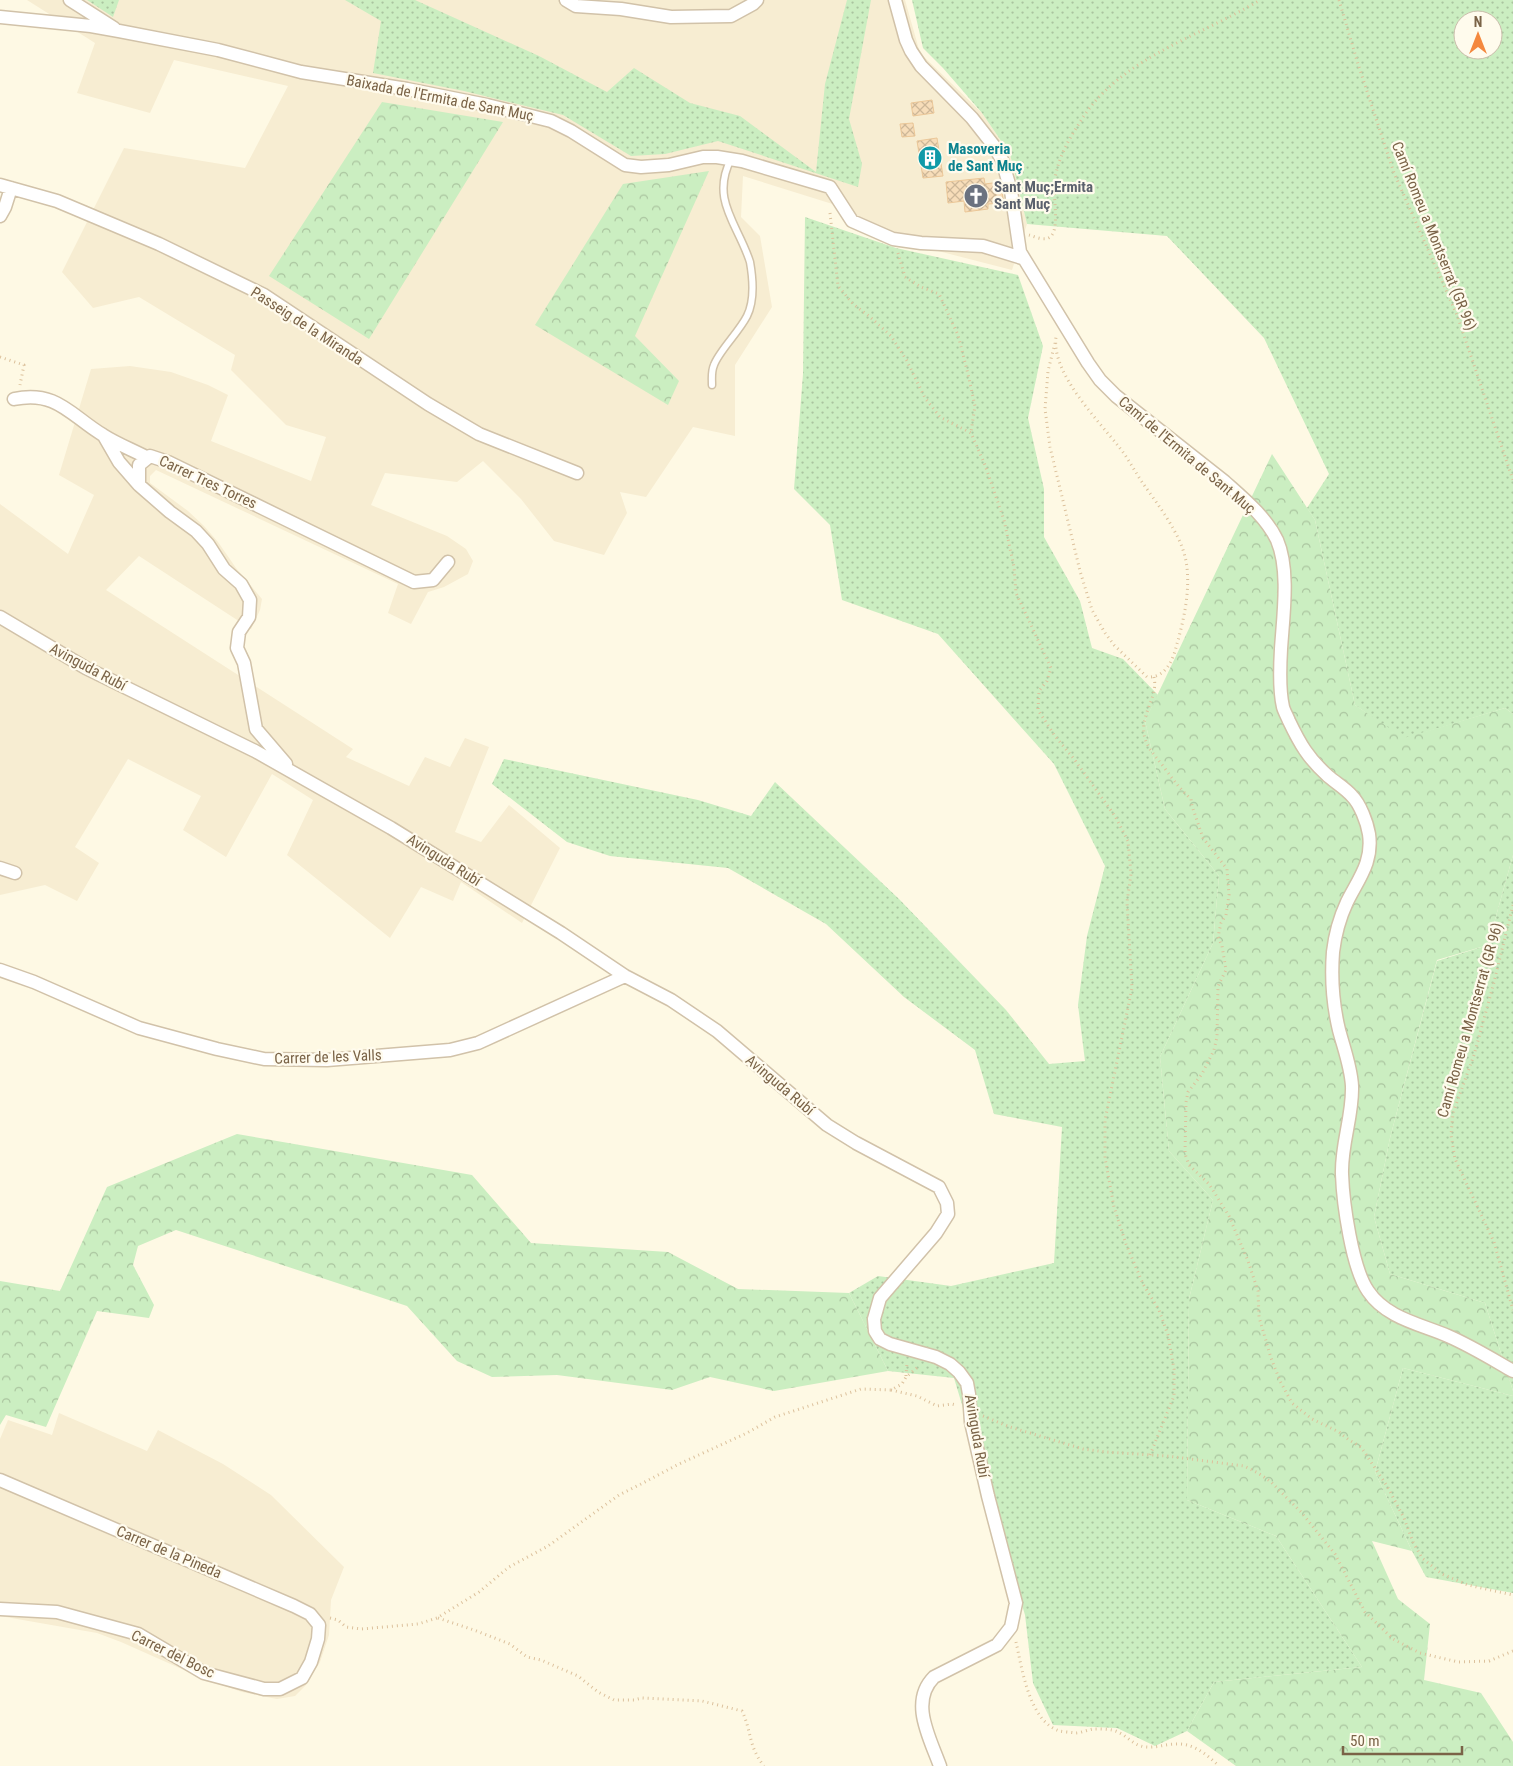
<svg xmlns="http://www.w3.org/2000/svg" width="1513" height="1766" viewBox="0 0 1513 1766" font-family="'Roboto Condensed',sans-serif">
<style>
.residential{fill:#f7edd2}
.grass{fill:url(#grass-dots);fill-rule:evenodd}
.forest{fill:url(#forest-crowns)}
.building{fill:url(#building-cross-hatch);stroke:#ebc798}
.lines{fill:none;stroke-linecap:round;stroke-linejoin:round}
.service-casing{stroke:#d1c2a9;stroke-width:9}
.minor-casing{stroke:#d1c2a9;stroke-width:15}
.path{stroke:#dcc19c;stroke-width:3;stroke-dasharray:1 4;stroke-linecap:butt}
.service{stroke:#fff;stroke-width:6}
.minor{stroke:#fff;stroke-width:12}
.labels{text-anchor:middle;stroke-width:4.5;stroke-linejoin:round;paint-order:stroke}
.street-label{font-size:15px;fill:#7a6347;stroke:#fffbed}
.culture-label{font-size:15px;font-weight:bold;fill:#0d838f;stroke:#fffbed;text-anchor:start}
.worship-label{font-size:15px;font-weight:bold;fill:#5b616d;stroke:#fffbed;text-anchor:start}
</style>
<defs>
<pattern id="grass-dots" width="8" height="8" patternUnits="userSpaceOnUse" patternTransform="scale(1.25)"><rect width="8" height="8" fill="#cbeec1"/><path d="M2 2h.1M6 6h.1" fill="none" stroke="#aac49f" stroke-width="1.8" stroke-linecap="round"/></pattern>
<pattern id="forest-crowns" width="20" height="18" patternUnits="userSpaceOnUse" patternTransform="scale(1.25)"><rect width="20" height="18" fill="#cbeec1"/><path d="M2 6a3 3 0 1 1 6 0M12 15a3 3 0 1 1 6 0" fill="none" stroke="#aac49f"/></pattern>
<pattern id="building-cross-hatch" width="8" height="8" patternUnits="userSpaceOnUse" patternTransform="scale(1.25)"><rect width="8" height="8" fill="#f7ddb9"/><path d="M0 0l8 8M0 8l8-8" fill="none" stroke="#cdb798"/></pattern>
</defs>
<rect width="100%" height="100%" fill="#fef9e4"/>
<!-- residential -->
<path class="residential" d="M 27,0 L 905,0 L 920,53 L 982,113 L 1010,154 L 1027,224 L 1012,270 L 907,243 L 842,207 L 743,176 L 741,217 L 760,236 L 772,307 L 735,365 L 735,436 L 693,427 L 646,497 L 620,492 L 627,513 L 604,555 L 554,541 L 521,499 L 483,461 L 457,482 L 385,473 L 371,505 L 447,536 L 466,549 L 473,561 L 468,574 L 444,587 L 428,592 L 411,624 L 388,613 L 398,584 L 156,470 L 150,476 L 150,483 L 188,511 L 204,526 L 218,542 L 236,568 L 262,599 L 260,610 L 251,629 L 139,556 L 106,590 L 353,749 L 346,757 L 409,786 L 425,757 L 450,767 L 465,738 L 489,747 L 455,832 L 481,842 L 509,805 L 560,848 L 522,923 L 461,882 L 453,901 L 421,887 L 390,938 L 287,855 L 313,800 L 272,774 L 226,857 L 183,830 L 201,796 L 128,759 L 75,847 L 99,863 L 77,901 L 45,885 L 0,895 L 0,504 L 68,554 L 94,495 L 59,475 L 91,369 L 130,366 L 171,372 L 208,385 L 228,395 L 211,441 L 311,481 L 326,437 L 286,425 L 231,370 L 235,355 L 139,297 L 93,308 L 62,272 L 124,148 L 245,168 L 288,86 L 174,60 L 150,113 L 77,93 L 95,43 Z
M 59,1413 L 147,1451 L 158,1430 L 223,1464 L 271,1495 L 344,1567 L 331,1600 L 329,1635 L 320,1662 L 306,1685 L 295,1696 L 277,1699 L 242,1692 L 202,1678 L 121,1642 L 97,1633 L 0,1616 L 0,1439 L 8,1420 L 52,1435 Z"/>
<!-- grass -->
<path class="grass" d="M 87,0 L 119,0 L 113,17 Z
M 345,0 L 415,0 L 539,56 L 607,92 L 634,68 L 690,103 L 740,116 L 816,172 L 825,84 L 847,0 L 871,0 L 849,119 L 862,164 L 858,187 L 718,141 L 665,154 L 631,156 L 563,115 L 464,91 L 373,73 L 381,21 Z
M 912,0 L 1513,0 L 1513,714 L 1505,708 L 1403,739 L 1355,705 L 1315,520 L 1307,508 L 1329,474 L 1264,338 L 1167,236 L 1027,224 L 1010,154 L 982,113 L 943,68 L 923,48 ZM 1463,20 L 1493,20 L 1493,50 L 1463,50 Z
M 805,217 L 896,248 L 1018,275 L 1043,346 L 1028,418 L 1044,489 L 1044,537 L 1080,601 L 1092,648 L 1123,659 L 1158,695 L 1145,721 L 1165,809 L 1219,876 L 1213,943 L 1160,1057 L 1169,1151 L 1213,1200 L 1189,1299 L 1187,1500 L 1276,1536 L 1362,1667 L 1214,1682 L 1187,1731 L 1155,1746 L 1117,1728 L 1053,1725 L 1033,1683 L 1025,1615 L 954,1378 L 888,1371 L 849,1293 L 878,1276 L 951,1286 L 1054,1263 L 1062,1127 L 994,1114 L 975,1050 L 904,997 L 826,924 L 728,868 L 610,856 L 567,842 L 492,784 L 504,759 L 698,800 L 751,816 L 775,782 L 899,899 L 1006,1010 L 1049,1064 L 1085,1061 L 1078,1005 L 1087,936 L 1105,866 L 1054,764 L 938,634 L 842,600 L 830,525 L 794,489 L 803,374 Z
M 1513,855 L 1513,1391 L 1485,1303 L 1390,1274 L 1374,1217 L 1390,1138 L 1437,961 L 1488,945 Z
M 1403,1368 L 1513,1396 L 1513,1593 L 1426,1577 L 1412,1551 L 1375,1472 Z"/>
<!-- forest -->
<path class="forest" d="M 382,102 L 503,122 L 369,339 L 269,276 Z
M 709,171 L 635,336 L 679,381 L 668,405 L 535,325 L 623,184 Z
M 1272,454 L 1315,520 L 1355,705 L 1404,738 L 1505,708 L 1513,714 L 1513,855 L 1488,945 L 1437,960 L 1390,1138 L 1374,1217 L 1390,1274 L 1485,1303 L 1513,1391 L 1513,1396 L 1403,1368 L 1375,1472 L 1412,1551 L 1372,1541 L 1398,1599 L 1430,1624 L 1424,1680 L 1481,1693 L 1513,1742 L 1513,1766 L 1236,1766 L 1187,1731 L 1214,1682 L 1362,1667 L 1276,1536 L 1187,1500 L 1189,1299 L 1213,1200 L 1169,1151 L 1160,1057 L 1213,943 L 1219,876 L 1165,809 L 1145,721 Z
M 237,1134 L 472,1175 L 531,1243 L 668,1252 L 738,1289 L 849,1293 L 888,1371 L 774,1391 L 710,1377 L 672,1390 L 557,1375 L 492,1377 L 457,1361 L 407,1306 L 176,1230 L 138,1246 L 133,1265 L 154,1305 L 149,1318 L 97,1311 L 46,1427 L 6,1415 L 0,1425 L 0,1281 L 60,1291 L 107,1187 Z"/>
<!-- building -->
<path class="building" d="M 932,100 L 934,113 L 913,116 L 911,103 Z
M 913,123 L 915,136 L 902,137 L 900,124 Z
M 937,138 L 943,176 L 923,178 L 917,141 Z
M 984,178 L 985,184 L 1000,182 L 1004,203 L 988,204 L 988,209 L 965,212 L 964,201 L 948,203 L 946,182 Z"/>
<g class="lines">
<defs>
<path id="service" d="M 712,385 C 712,378 711,372 714,365 C 719,351 739,332 747,316 C 755,300 753,279 750,262 C 738,224 710,200 731,159"/>
<path id="minor" d="M 70,0 L 114,28
M 566,0 L 576,6 L 621,9 L 671,17 L 731,16 L 753,4 L 757,0
M 895,0 L 906,40 L 911,51 L 921,66 L 972,118 L 994,146 L 1002,160 L 1011,191 L 1020,252 L 1088,363 L 1100,380 L 1116,396 L 1225,482 C 1244,499 1266,517 1277,540 C 1290,570 1283,617 1281,649 C 1280,666 1279,690 1283,707 C 1284,711 1287,716 1289,721 C 1300,744 1308,758 1328,776 C 1336,783 1345,788 1352,796 C 1360,804 1367,822 1369,834 C 1373,862 1359,878 1347,902 C 1340,917 1335,935 1333,952 C 1331,978 1333,1005 1339,1030 C 1344,1049 1351,1067 1352,1086 C 1353,1116 1341,1144 1342,1174 C 1343,1203 1352,1268 1368,1291 C 1386,1318 1420,1324 1448,1336 C 1471,1346 1492,1359 1513,1371
M 0,17 L 91,26 L 119,31 L 218,50 L 301,72 L 407,89 L 487,105 L 551,121 L 571,131 L 625,165 L 641,167 L 669,165 L 703,157 L 717,157 L 742,161 L 830,187 L 852,221 L 893,239 L 921,243 L 983,246 L 1022,258
M 0,185 L 57,201 L 159,244 L 264,295 L 428,404 L 479,434 L 577,473
M 0,216 L 5,207 L 11,188
M 14,399 C 57,390 71,416 103,435 C 117,444 133,450 148,458
M 104,436 L 119,462 L 139,485
M 0,617 L 86,668 L 255,751 L 391,828 L 561,933 L 625,976 L 671,1000 L 717,1031 L 827,1125 L 856,1143 L 939,1187 L 947,1203 L 948,1214 L 936,1233 L 880,1298 L 874,1319 L 875,1331 L 880,1339 L 890,1344 L 936,1357 L 950,1364 L 959,1372 L 967,1383 L 969,1394 L 971,1422 L 988,1496 L 1016,1603 L 1011,1627 L 997,1645 L 934,1677 C 909,1702 930,1738 940,1766
M 286,764 L 256,729 L 244,663 L 237,648 L 239,632 L 249,617 L 250,600 L 241,584 L 224,569 L 208,544 L 196,531 L 170,512 L 139,485 L 139,465 L 150,456 L 168,462 L 414,582 L 433,580 L 448,562
M 0,868 L 15,873
M 0,970 L 34,982 L 139,1028 L 217,1049 L 264,1059 L 327,1060 L 450,1050 L 478,1043 L 625,976
M 0,1480 L 294,1606 L 310,1614 L 319,1625 L 318,1639 L 311,1662 L 302,1678 L 280,1689 L 264,1689 L 204,1673 L 138,1634 L 57,1612 L 0,1609"/>
</defs>
<!-- service casing -->
<use href="#service" class="service-casing"/>
<!-- minor casing -->
<use href="#minor" class="minor-casing"/>
<!-- path -->
<path class="path" d="M 1339,0 L 1358,64 L 1394,173 L 1457,315 L 1513,480
M 830,213 L 838,286 L 853,304 L 869,316 L 891,336 L 907,361 L 925,398 L 940,417 L 971,433 L 985,465 L 1004,520 L 1014,567 L 1016,593 L 1051,668 L 1047,681 L 1039,691 L 1038,710 L 1055,736 L 1074,759 L 1115,816 L 1128,841 L 1131,874 L 1127,902 L 1132,988 L 1105,1120 L 1105,1158 L 1114,1207 L 1126,1244 L 1143,1284 L 1159,1310 L 1168,1335 L 1174,1369 L 1174,1396 L 1150,1455
M 1029,235 C 1036,237 1046,242 1051,236 C 1059,228 1054,199 1054,188 C 1055,164 1067,142 1080,122 C 1119,58 1199,37 1260,0
M 898,253 L 905,277 L 921,287 L 939,294 L 958,335 L 968,374 L 975,406 L 971,432
M 1055,343 L 1048,371 L 1045,409 L 1050,447 L 1080,571 L 1092,610 L 1105,633 L 1114,645 L 1147,677 C 1166,678 1173,660 1177,644 C 1184,619 1191,588 1186,561 C 1181,534 1158,505 1142,482 C 1134,470 1128,458 1119,447 C 1098,420 1051,373 1056,337
M 0,357 L 24,365 L 20,385
M 1154,677 C 1157,691 1150,702 1146,715 C 1138,741 1152,751 1166,770 C 1174,781 1181,790 1191,799 L 1192,806 L 1203,838 L 1227,869 L 1229,895 L 1226,915 L 1221,923 L 1218,937 L 1222,946 L 1226,970 L 1218,986 L 1217,1037 L 1214,1050 L 1202,1074 L 1188,1092 L 1186,1102 L 1185,1154 L 1189,1165 L 1209,1184 L 1229,1216 L 1248,1261 L 1258,1291 L 1259,1317 L 1271,1358 L 1280,1381 L 1292,1403 L 1312,1419 L 1339,1432 L 1349,1440 L 1361,1447 L 1387,1486 L 1404,1518 L 1413,1542 L 1422,1558 L 1442,1574 L 1468,1585 L 1513,1595
M 1513,905 L 1493,986 L 1474,1055 L 1453,1113 L 1451,1135 L 1455,1159 L 1494,1242 L 1513,1310
M 906,1376 L 907,1363
M 891,1390 L 917,1396 L 937,1406 L 952,1404 L 956,1405
M 983,1416 L 1010,1427 L 1083,1449 L 1106,1452 L 1167,1456 L 1244,1466 L 1258,1473 L 1270,1481 L 1301,1512 L 1335,1554 L 1365,1612 L 1393,1639 L 1420,1653 L 1458,1662 L 1489,1661 L 1513,1651
M 330,1618 L 338,1620 L 346,1627 L 361,1629 L 418,1624 L 437,1618 L 479,1592 L 509,1567 L 548,1546 L 619,1495 L 641,1484 L 679,1464 L 747,1433 L 775,1417 L 861,1389 L 891,1390 L 902,1384 L 906,1377 L 919,1366
M 438,1618 L 474,1630 L 510,1644 L 527,1657 L 541,1660 L 578,1676 L 598,1692 L 614,1700 L 634,1700 L 642,1698 L 702,1701 L 742,1711 C 752,1732 748,1746 764,1766
M 1016,1642 C 1022,1668 1029,1722 1060,1731 C 1064,1732 1070,1732 1075,1733 C 1081,1733 1087,1730 1093,1729 C 1099,1729 1107,1729 1112,1730 C 1126,1733 1132,1746 1146,1747 C 1156,1748 1166,1744 1176,1744 C 1194,1743 1207,1755 1219,1766"/>
<!-- service -->
<use href="#service" class="service"/>
<!-- minor -->
<use href="#minor" class="minor"/>
</g>
<!-- icons -->
<defs>
<symbol id="building-disc" viewBox="-11 -11 22 22"><circle r="9.5" fill="#0f9aa8" stroke="#fffbed"/><path d="M-4-6H4V6H1V3H-1V6H-4ZM-2.5-4.3h1.7v1.8h-1.7ZM.8-4.3h1.7v1.8H.8ZM-2.5-1h1.7V.8h-1.7ZM.8-1h1.7V.8H.8Z" fill="#fff"/></symbol>
<symbol id="church-disc" viewBox="-11 -11 22 22"><circle r="9.5" fill="#6b7280" stroke="#fffbed"/><path d="M-1.2-6h2.4v3.5h3.3v2.4h-3.3V6h-2.4V-.1h-3.3v-2.4h3.3Z" fill="#fff"/></symbol>
</defs>
<g fill-rule="evenodd">
<use href="#building-disc" x="916" y="144" width="28" height="28"/>
<use href="#church-disc" x="962" y="182" width="28" height="28"/>
</g>
<g class="labels">
<!-- street labels -->
<g class="street-label">
<text transform="translate(440 98) rotate(11)" y="5">Baixada de l'Ermita de Sant Muç</text>
<text transform="translate(1434 236) rotate(68)" y="5">Camí Romeu a Montserrat (GR 96)</text>
<text transform="translate(307 326) rotate(33)" y="5">Passeig de la Miranda</text>
<text transform="translate(1187 455) rotate(40)" y="5">Camí de l'Ermita de Sant Muç</text>
<text transform="translate(208 482) rotate(25)" y="5">Carrer Tres Torres</text>
<text transform="translate(88 667) rotate(28)" y="5">Avinguda Rubí</text>
<text transform="translate(444 860) rotate(32)" y="5">Avinguda Rubí</text>
<text transform="translate(1470 1020) rotate(-74)" y="5">Camí Romeu a Montserrat (GR 96)</text>
<text transform="translate(328 1057) rotate(-2)" y="5">Carrer de les Valls</text>
<text transform="translate(780 1085) rotate(40)" y="5">Avinguda Rubí</text>
<text transform="translate(977 1436) rotate(80)" y="5">Avinguda Rubí</text>
<text transform="translate(169 1552) rotate(23)" y="5">Carrer de la Pineda</text>
<text transform="translate(173 1654) rotate(26)" y="5">Carrer del Bosc</text>
</g>
<!-- culture labels -->
<g class="culture-label">
<text x="948" y="154">Masoveria<tspan x="948" dy="17">de Sant Muç</tspan></text>
</g>
<!-- worship labels -->
<g class="worship-label">
<text x="994" y="192">Sant Muç;Ermita<tspan x="994" dy="17">Sant Muç</tspan></text>
</g>
</g>
<!-- north arrow -->
<g transform="translate(1478 35)"><circle r="24" fill="#fffbed" stroke="#cabeab"/>
<path d="M0-4L9 19L0 12L-9 19Z" fill="#f4883e"/>
<text y="-8" font-size="14" font-weight="bold" text-anchor="middle" fill="#7a6347">N</text>
</g>
<!-- scale -->
<path d="M1343 1746v8h119v-8" fill="none" stroke="#7a6347" stroke-width="2.5"/>
<text x="1350" y="1746" font-size="15" fill="#7a6347" stroke="#fffbed" stroke-width="4" paint-order="stroke">50 m</text>
</svg>
